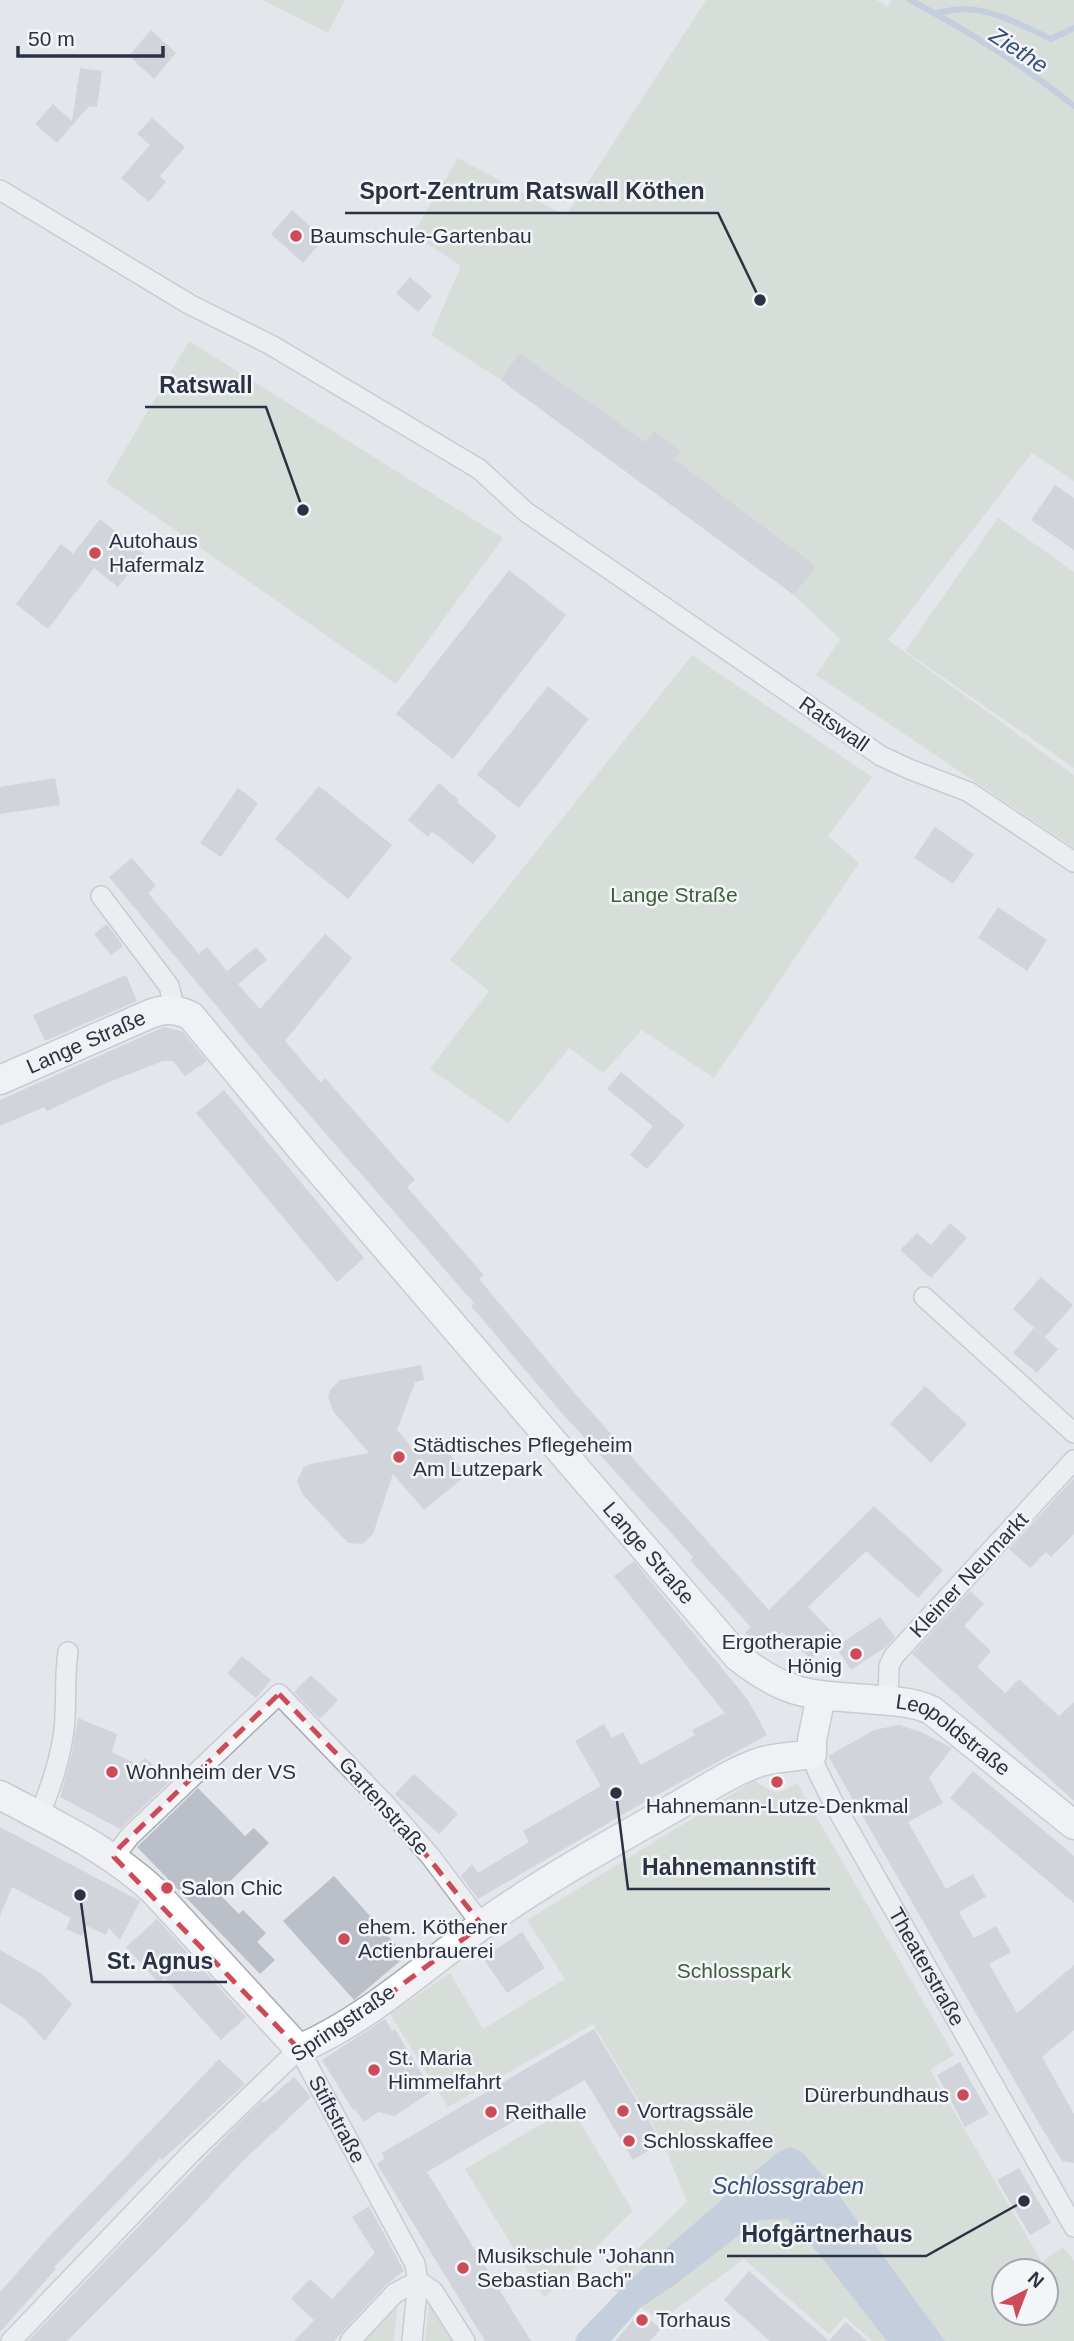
<svg xmlns="http://www.w3.org/2000/svg" width="1074" height="2341" viewBox="0 0 1074 2341" font-family="Arial,sans-serif">
<style>
.green{fill:#c8d5c4;fill-rule:evenodd}
.water{fill:#9fb1ca}
.lines{fill:none;stroke-linecap:round;stroke-linejoin:round}
.stream{stroke:#9fb1ca;stroke-width:6}
.building{fill:#babfc8}
.street-casing{stroke:#a8acb5;stroke-width:22}
.secondary-casing{stroke:#a8acb5;stroke-width:31}
.street{stroke:#f6f7f9;stroke-width:19}
.secondary{stroke:#fff;stroke-width:28}
.marked{fill:none;stroke:#cd4b57;stroke-width:5;stroke-dasharray:14 9;stroke-linejoin:round}
.poi-dot{fill:#cd4b57;stroke:#f3f5f8;stroke-width:2.5}
.labels{text-anchor:middle;stroke-width:5;stroke-linejoin:round;paint-order:stroke}
.poi-label{font-size:21px;fill:#2b3243;stroke:#f3f5f8;text-anchor:start}
.street-label{font-size:21px;fill:#2b3243;stroke:#f3f5f8}
.park-label{font-size:21px;fill:#3d5f38;stroke:#f3f5f8}
.water-label{font-size:23px;font-style:italic;fill:#354f77;stroke:#f3f5f8}
.leader{fill:none;stroke:#2b3243;stroke-width:2.5}
.callout-dot{fill:#2b3243;stroke:#f3f5f8;stroke-width:2.5}
.callout-label{font-size:23px;text-anchor:middle;font-weight:bold;fill:#2b3243;stroke:#f3f5f8;stroke-width:5;stroke-linejoin:round;paint-order:stroke}
</style>
<rect width="100%" height="100%" fill="#e3e6eb"/>
<!-- green -->
<path class="green" d="M 262,0 L 345,0 L 328,33 Z
M 706,0 L 877,0 L 888,7 L 892,0 L 1074,0 L 1074,481 L 1032,453 L 888,640 L 1074,775 L 1074,848 L 816,675 L 840,639 L 794,595 L 501,380 L 431,335 L 461,266 L 413,234 L 458,158 L 566,216 Z
M 189,341 L 503,538 L 396,684 L 106,482 Z
M 998,518 L 1074,572 L 1074,768 L 905,651 Z
M 692,655 L 872,777 L 828,836 L 859,863 L 714,1078 L 642,1030 L 603,1073 L 569,1048 L 508,1123 L 430,1069 L 489,991 L 450,960 Z
M 755,1780 C 773,1795 777,1795 797,1783 L 954,2055 L 930,2070 L 1042,2262 L 1063,2247 L 1074,2261 L 1074,2341 L 872,2341 L 845,2317 L 829,2334 L 744,2259 L 661,2320 L 602,2283 L 687,2202 L 663,2142 L 593,2024 L 448,2107 L 390,2014 L 450,1973 L 483,2029 L 565,1979 L 527,1920 ZM 1004,2271 L 1046,2271 L 1046,2313 L 1004,2313 Z
M 571,2107 L 633,2211 L 544,2298 L 465,2169 Z
M 398,2300 L 394,2341 L 360,2341 Z
M 429,2304 L 454,2341 L 425,2341 Z"/>
<!-- water -->
<path class="water" d="M 790,2147 L 802,2152 L 836,2191 L 945,2341 L 887,2341 L 814,2248 L 788,2219 L 759,2220 L 673,2286 L 640,2308 L 611,2341 L 575,2341 L 578,2334 L 629,2281 L 736,2187 L 777,2153 Z"/>
<g class="lines">
<!-- stream -->
<path class="stream" d="M 910,0 C 964,28 1027,68 1074,106
M 935,13 C 944,12 954,9 963,9 C 994,9 1023,26 1051,39 L 1074,28"/>
</g>
<!-- building -->
<path class="building" d="M 151,30 L 176,53 L 154,79 L 129,56 Z
M 80,68 L 102,71 L 97,107 L 89,106 L 57,143 L 35,124 L 53,104 L 72,121 Z
M 152,118 L 185,147 L 160,176 L 166,182 L 149,202 L 121,178 L 150,145 L 137,134 Z
M 292,210 L 324,239 L 303,263 L 271,234 Z
M 410,277 L 432,296 L 418,312 L 396,293 Z
M 519,353 L 646,442 L 654,431 L 681,451 L 675,460 L 816,566 L 794,595 L 501,380 Z
M 1055,485 L 1074,498 L 1074,550 L 1031,520 Z
M 100,519 L 144,554 L 118,587 L 94,568 L 48,629 L 16,604 L 61,544 L 73,554 Z
M 509,570 L 566,615 L 453,759 L 396,714 Z
M 548,686 L 589,719 L 519,808 L 477,775 Z
M 55,778 L 60,805 L 0,814 L 0,787 Z
M 439,783 L 459,800 L 457,802 L 497,836 L 473,864 L 432,831 L 428,837 L 408,820 Z
M 319,786 L 392,845 L 348,899 L 275,839 Z
M 238,788 L 258,803 L 221,857 L 200,843 Z
M 935,827 L 974,854 L 953,884 L 914,858 Z
M 132,858 L 156,886 L 148,893 L 199,954 L 207,947 L 227,971 L 256,947 L 267,960 L 238,984 L 260,1009 L 325,934 L 352,958 L 285,1041 L 321,1083 L 325,1078 L 415,1180 L 407,1187 L 484,1275 L 479,1279 L 577,1396 L 769,1610 L 874,1506 L 943,1570 L 918,1598 L 866,1551 L 808,1607 L 835,1635 L 811,1659 L 782,1632 L 762,1651 L 745,1633 L 751,1627 L 690,1560 L 693,1557 L 560,1411 L 471,1306 L 474,1303 L 270,1070 L 109,877 Z
M 998,907 L 1047,940 L 1027,971 L 978,938 Z
M 107,924 L 123,946 L 111,955 L 94,934 Z
M 126,975 L 137,1001 L 45,1041 L 33,1015 Z
M 164,1027 L 182,1031 L 207,1061 L 185,1076 L 173,1061 L 163,1061 L 109,1082 L 47,1111 L 44,1107 L 0,1126 L 0,1100 Z
M 621,1072 L 685,1125 L 647,1169 L 630,1155 L 653,1126 L 607,1089 Z
M 224,1090 L 364,1258 L 337,1282 L 196,1113 Z
M 950,1223 L 967,1238 L 931,1278 L 900,1250 L 917,1233 L 931,1245 Z
M 1041,1277 L 1073,1305 L 1045,1337 L 1013,1309 Z
M 1034,1328 L 1058,1349 L 1037,1373 L 1013,1353 Z
M 421,1365 L 424,1380 L 415,1382 L 397,1430 L 415,1451 L 434,1435 L 467,1475 L 424,1510 L 393,1474 L 373,1534 L 362,1544 L 348,1543 L 303,1495 L 297,1481 L 304,1467 L 310,1464 L 369,1453 L 333,1411 L 328,1397 L 330,1390 L 340,1380 Z
M 925,1386 L 967,1424 L 931,1463 L 890,1424 Z
M 1074,1478 L 1074,1534 L 1051,1557 L 1046,1552 L 1030,1568 L 1009,1549 Z
M 634,1561 L 748,1700 L 767,1735 L 648,1800 L 478,1899 L 461,1876 L 472,1864 L 478,1873 L 529,1842 L 523,1831 L 601,1786 L 575,1741 L 604,1724 L 612,1738 L 623,1732 L 641,1765 L 695,1735 L 692,1730 L 725,1713 L 614,1576 Z
M 970,1591 L 984,1604 L 964,1626 L 991,1651 L 977,1667 L 1005,1693 L 1019,1679 L 1059,1716 L 1074,1702 L 1074,1801 L 912,1654 Z
M 880,1617 L 895,1637 L 887,1646 L 851,1670 L 836,1647 Z
M 242,1656 L 271,1680 L 256,1698 L 227,1673 Z
M 311,1675 L 338,1700 L 320,1719 L 294,1692 Z
M 78,1718 L 117,1734 L 112,1752 L 138,1765 L 145,1758 L 171,1780 L 120,1829 L 60,1797 L 72,1753 Z
M 899,1725 L 921,1732 L 952,1748 L 929,1778 L 943,1803 L 908,1822 L 946,1889 L 973,1874 L 986,1897 L 959,1912 L 974,1938 L 996,1926 L 1011,1952 L 989,1964 L 1017,2013 L 1074,1965 L 1074,2030 L 1042,2057 L 1074,2114 L 1074,2163 L 1062,2161 L 1040,2125 L 828,1756 L 874,1730 Z
M 973,1771 L 1074,1856 L 1074,1903 L 950,1798 Z
M 414,1774 L 458,1814 L 439,1834 L 395,1794 Z
M 198,1788 L 245,1836 L 254,1828 L 269,1843 L 218,1893 L 239,1914 L 243,1910 L 266,1933 L 257,1942 L 275,1960 L 260,1974 L 137,1847 Z
M 0,1827 L 140,1901 L 120,1940 L 109,1928 L 106,1935 L 87,1926 L 82,1936 L 66,1929 L 71,1918 L 12,1887 L 0,1916 Z
M 334,1876 L 406,1956 L 354,2000 L 283,1921 Z
M 157,1919 L 246,2017 L 221,2040 L 165,1978 L 159,1983 L 126,1947 Z
M 522,1932 L 545,1968 L 507,1993 L 483,1958 Z
M 0,1950 L 42,1974 L 72,2004 L 45,2041 L 24,2018 L 0,2003 Z
M 385,2019 L 392,2031 L 395,2029 L 432,2091 L 395,2116 L 378,2112 L 364,2122 L 355,2109 L 353,2110 L 322,2060 Z
M 594,2029 L 662,2143 L 633,2160 L 585,2080 L 427,2172 L 531,2341 L 485,2341 L 377,2164 L 385,2158 L 382,2153 Z
M 219,2059 L 245,2084 L 162,2160 L 160,2158 L 54,2267 L 56,2269 L 0,2332 L 0,2292 L 47,2239 Z
M 960,2062 L 989,2114 L 965,2127 L 937,2075 Z
M 294,2077 L 311,2097 L 243,2161 L 185,2223 L 67,2341 L 28,2341 L 227,2135 L 262,2101 L 264,2103 Z
M 1019,2168 L 1051,2223 L 1030,2235 L 997,2180 Z
M 369,2206 L 404,2271 L 386,2285 L 334,2341 L 294,2341 L 314,2320 L 291,2299 L 310,2279 L 332,2299 L 375,2253 L 352,2217 Z
M 749,2271 L 829,2341 L 770,2341 L 724,2300 Z
M 640,2312 L 661,2329 L 650,2341 L 615,2341 Z
M 846,2322 L 867,2341 L 829,2341 Z"/>
<g class="lines">
<defs>
<g id="street">
<path d="M 0,190 L 189,304 L 271,345 L 479,469 L 526,512 L 881,756 L 909,769 L 969,792 L 1074,862"/>
<path d="M 101,896 L 169,986 L 175,1010"/>
<path d="M 924,1297 L 1074,1433"/>
<path d="M 888,1701 L 889,1666 L 894,1656 L 1074,1460"/>
<path id="s1" d="M 812,1754 L 817,1770 L 832,1800 L 1074,2227"/>
<path d="M 39,1815 C 50,1791 61,1756 64,1730 C 67,1704 64,1678 68,1652"/>
<path d="M 114,1857 L 130,1836 L 279,1694 L 387,1806 L 431,1857 L 482,1925"/>
<path d="M 418,2281 L 433,2291 L 465,2341"/>
<path id="s2" d="M 11,2341 L 192,2152 L 299,2049 L 415,2264 L 418,2281 L 412,2341"/>
<path d="M 350,2341 L 395,2293 L 418,2281"/>
</g>
<g id="secondary">
<path id="s3" d="M 0,1080 L 150,1014 C 165,1008 177,1009 191,1016 L 303,1151 L 738,1657 C 786,1695 809,1695 868,1699 C 890,1701 911,1701 931,1710 L 1074,1825"/>
<path d="M 0,1795 C 54,1824 109,1849 154,1891 L 299,2049 C 362,2022 416,1974 471,1933 C 531,1888 604,1847 670,1810 C 699,1794 728,1773 760,1762 C 777,1757 794,1757 812,1754 L 812,1740 L 821,1696"/>
</g>
</defs>
<!-- street casing -->
<use href="#street" class="street-casing"/>
<!-- secondary casing -->
<use href="#secondary" class="secondary-casing"/>
<!-- street -->
<use href="#street" class="street"/>
<!-- secondary -->
<use href="#secondary" class="secondary"/>
</g>
<!-- marked area -->
<path d="M0 0H1074V2341H0ZM 279,1694 L 387,1806 L 482,1925 L 372,2007 L 299,2049 L 114,1857 L 120,1847 Z" fill="#e3e6eb" fill-opacity=".55" fill-rule="evenodd"/>
<path class="marked" d="M 279,1694 L 387,1806 L 482,1925 L 372,2007 L 299,2049 L 114,1857 L 120,1847 Z"/>
<!-- markers -->
<g class="poi-dot">
<circle cx="296" cy="236" r="7"/>
<circle cx="95" cy="553" r="7"/>
<circle cx="399" cy="1457" r="7"/>
<circle cx="856" cy="1654" r="7"/>
<circle cx="112" cy="1772" r="7"/>
<circle cx="777" cy="1782" r="7"/>
<circle cx="167" cy="1888" r="7"/>
<circle cx="344" cy="1939" r="7"/>
<circle cx="374" cy="2070" r="7"/>
<circle cx="963" cy="2095" r="7"/>
<circle cx="623" cy="2111" r="7"/>
<circle cx="491" cy="2112" r="7"/>
<circle cx="629" cy="2141" r="7"/>
<circle cx="463" cy="2268" r="7"/>
<circle cx="642" cy="2320" r="7"/>
</g>
<g class="labels">
<!-- poi labels -->
<g class="poi-label">
<text x="310" y="243">Baumschule-Gartenbau</text>
<text x="109" y="548">Autohaus<tspan x="109" dy="24">Hafermalz</tspan></text>
<text x="413" y="1452">Städtisches Pflegeheim<tspan x="413" dy="24">Am Lutzepark</tspan></text>
<text x="842" y="1649" text-anchor="end">Ergotherapie<tspan x="842" dy="24">Hönig</tspan></text>
<text x="126" y="1779">Wohnheim der VS</text>
<text x="777" y="1813" text-anchor="middle">Hahnemann-Lutze-Denkmal</text>
<text x="181" y="1895">Salon Chic</text>
<text x="358" y="1934">ehem. Köthener<tspan x="358" dy="24">Actienbrauerei</tspan></text>
<text x="388" y="2065">St. Maria<tspan x="388" dy="24">Himmelfahrt</tspan></text>
<text x="949" y="2102" text-anchor="end">Dürerbundhaus</text>
<text x="637" y="2118">Vortragssäle</text>
<text x="505" y="2119">Reithalle</text>
<text x="643" y="2148">Schlosskaffee</text>
<text x="477" y="2263">Musikschule "Johann<tspan x="477" dy="24">Sebastian Bach"</tspan></text>
<text x="656" y="2327">Torhaus</text>
</g>
<!-- street labels -->
<g class="street-label">
<text transform="translate(834 724) rotate(35)" y="7">Ratswall</text>
<text dy="7" stroke="none"><textPath href="#s3" startOffset="94">Lange Straße</textPath></text>
<text dy="7" stroke="none"><textPath href="#s3" startOffset="912">Lange Straße</textPath></text>
<text transform="translate(969 1575) rotate(-47)" y="7">Kleiner Neumarkt</text>
<text dy="7" stroke="none"><textPath href="#s3" startOffset="1284">Leopoldstraße</textPath></text>
<text transform="translate(384 1806) rotate(48)" y="7">Gartenstraße</text>
<text dy="7" stroke="none"><textPath href="#s1" startOffset="242">Theaterstraße</textPath></text>
<text transform="translate(343 2023) rotate(-34)" y="7">Springstraße</text>
<text dy="7" stroke="none"><textPath href="#s2" startOffset="490">Stiftstraße</textPath></text>
</g>
<!-- park labels -->
<g class="park-label">
<text x="674" y="902">Lange Straße</text>
<text x="734" y="1978">Schlosspark</text>
</g>
<!-- water labels -->
<g class="water-label">
<text transform="translate(1019 50) rotate(33)" y="8">Ziethe</text>
<text x="788" y="2194">Schlossgraben</text>
</g>
</g>
<!-- callouts -->
<path class="leader" d="M760 300L718 213H345M303 510L266 407H145M616 1793L628 1889H830M80 1895L92 1982H227M1024 2201L926 2256H727"/>
<g class="callout-dot">
<circle cx="760" cy="300" r="7"/>
<circle cx="303" cy="510" r="7"/>
<circle cx="616" cy="1793" r="7"/>
<circle cx="80" cy="1895" r="7"/>
<circle cx="1024" cy="2201" r="7"/>
</g>
<g class="callout-label">
<text x="532" y="199">Sport-Zentrum Ratswall Köthen</text>
<text x="206" y="393">Ratswall</text>
<text x="729" y="1875">Hahnemannstift</text>
<text x="160" y="1969">St. Agnus</text>
<text x="827" y="2242">Hofgärtnerhaus</text>
</g>
<!-- north arrow -->
<g transform="translate(1025 2292) rotate(42)"><circle r="33" fill="#f3f5f8" stroke="#a3a7b0" stroke-width="2"/>
<path d="M0-5L12 26L0 18L-12 26Z" fill="#cd4b57"/>
<text y="-10" font-size="19" font-weight="bold" text-anchor="middle" fill="#2b3243">N</text>
</g>
<!-- scale -->
<path d="M18 46v10h145v-10" fill="none" stroke="#2b3243" stroke-width="3.5"/>
<text x="28" y="46" font-size="21" fill="#2b3243" stroke="#f3f5f8" stroke-width="5" paint-order="stroke">50 m</text>
</svg>
